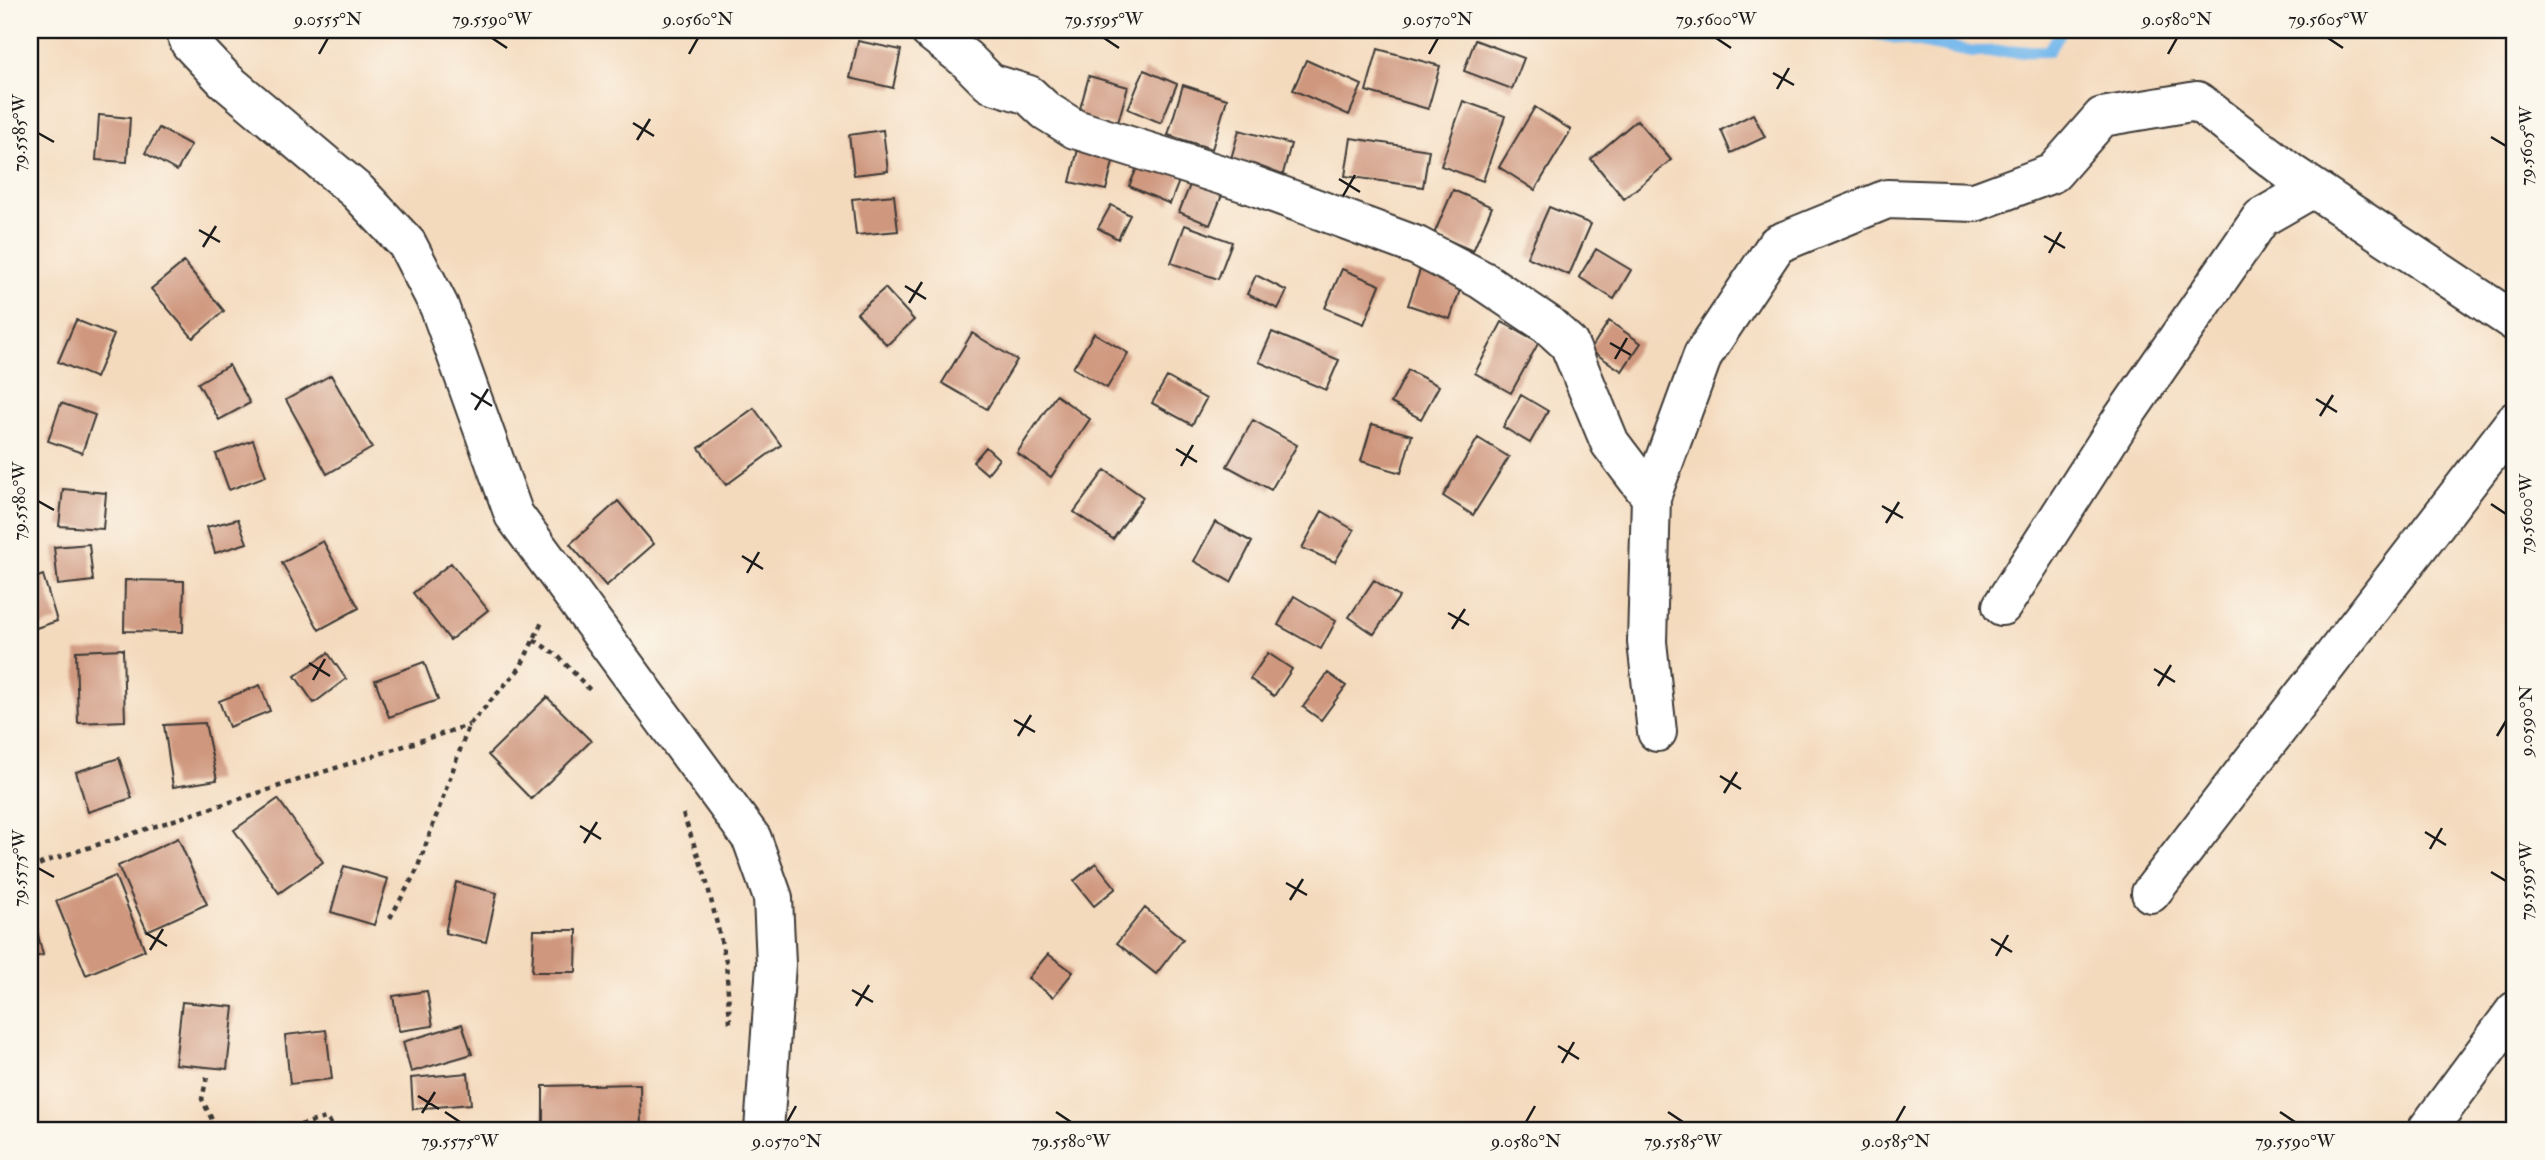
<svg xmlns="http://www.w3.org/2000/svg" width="2545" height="1160" viewBox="0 0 2545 1160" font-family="'IM FELL Double Pica',serif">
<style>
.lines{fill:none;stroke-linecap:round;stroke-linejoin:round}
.stream{stroke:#77b9ec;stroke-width:12}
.building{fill:#cf977e}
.minor-casing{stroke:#3c3834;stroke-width:42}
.path{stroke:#3c3834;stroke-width:4.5;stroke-dasharray:5 5;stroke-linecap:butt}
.minor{stroke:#fff;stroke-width:38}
.ticks{fill:none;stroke:#1c1c1c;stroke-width:2.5}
.neatline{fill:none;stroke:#1c1c1c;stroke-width:2.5}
.ticks-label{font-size:18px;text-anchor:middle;fill:#1c1c1c}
</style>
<rect width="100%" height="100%" fill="#fbf7ec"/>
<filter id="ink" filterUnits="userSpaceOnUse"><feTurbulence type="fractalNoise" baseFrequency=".0143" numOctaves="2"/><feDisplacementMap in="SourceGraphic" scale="14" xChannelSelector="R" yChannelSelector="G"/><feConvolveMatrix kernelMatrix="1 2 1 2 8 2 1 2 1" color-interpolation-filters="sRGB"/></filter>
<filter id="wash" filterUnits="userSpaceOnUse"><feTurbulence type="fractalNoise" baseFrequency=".00686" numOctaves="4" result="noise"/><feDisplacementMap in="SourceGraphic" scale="28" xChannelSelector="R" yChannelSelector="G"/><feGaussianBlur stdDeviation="1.57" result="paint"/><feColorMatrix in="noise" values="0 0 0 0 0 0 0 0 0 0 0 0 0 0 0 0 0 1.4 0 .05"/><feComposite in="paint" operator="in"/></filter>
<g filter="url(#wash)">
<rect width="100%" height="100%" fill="#f4dabd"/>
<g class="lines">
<!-- stream -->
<path class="stream" d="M 1855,30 L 1973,52 L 2048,51 L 2062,30"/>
</g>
<g id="blocks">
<!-- building -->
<path class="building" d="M 1475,40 L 1524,58 L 1512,89 L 1464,71 Z
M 858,41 L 901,50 L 893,88 L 850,78 Z
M 1378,49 L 1440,66 L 1428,109 L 1366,91 Z
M 1306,60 L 1362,85 L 1349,115 L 1293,90 Z
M 1144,70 L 1177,84 L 1161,123 L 1128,109 Z
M 1089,76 L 1128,87 L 1117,126 L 1078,116 Z
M 1183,85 L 1227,99 L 1212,149 L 1168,135 Z
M 1463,101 L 1505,116 L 1483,181 L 1441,166 Z
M 1535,107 L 1571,130 L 1535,190 L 1499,167 Z
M 1753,114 L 1765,137 L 1731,153 L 1721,130 Z
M 99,115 L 130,118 L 127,162 L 96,160 Z
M 1637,120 L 1671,160 L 1624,199 L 1591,159 Z
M 159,128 L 191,145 L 177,171 L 145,153 Z
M 883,130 L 888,171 L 854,175 L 849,135 Z
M 1239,130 L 1291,144 L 1281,181 L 1229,166 Z
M 1351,138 L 1429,150 L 1423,187 L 1345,176 Z
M 1080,141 L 1116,150 L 1106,190 L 1070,182 Z
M 1141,159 L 1181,176 L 1170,204 L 1129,186 Z
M 1194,175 L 1225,188 L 1210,225 L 1179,212 Z
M 1453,190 L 1492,207 L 1473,251 L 1434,234 Z
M 894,195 L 898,231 L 856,235 L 852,199 Z
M 1111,205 L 1130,215 L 1118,239 L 1098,228 Z
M 1549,207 L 1591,224 L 1569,275 L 1527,257 Z
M 1185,225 L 1232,242 L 1218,279 L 1171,263 Z
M 1596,249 L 1631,270 L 1614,299 L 1579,277 Z
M 184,262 L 224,311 L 193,338 L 151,289 Z
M 1421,267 L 1463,281 L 1450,319 L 1408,305 Z
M 1342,269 L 1380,285 L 1364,324 L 1325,308 Z
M 1256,275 L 1287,291 L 1278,309 L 1247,294 Z
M 885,288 L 914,320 L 887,345 L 857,313 Z
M 76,320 L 114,335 L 96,378 L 58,362 Z
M 1609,321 L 1641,343 L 1622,371 L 1590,350 Z
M 1502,322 L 1539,342 L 1511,393 L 1475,373 Z
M 1272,332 L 1339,360 L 1326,390 L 1259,362 Z
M 972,333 L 1017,360 L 987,409 L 942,383 Z
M 1094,333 L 1128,353 L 1107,388 L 1073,368 Z
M 229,365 L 250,403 L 219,420 L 198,383 Z
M 1408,370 L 1439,386 L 1421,419 L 1391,403 Z
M 331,375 L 372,448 L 327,474 L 286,400 Z
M 1167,377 L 1206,399 L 1192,425 L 1152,403 Z
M 1056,395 L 1090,419 L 1051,477 L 1017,453 Z
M 1521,395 L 1548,411 L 1530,443 L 1503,427 Z
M 61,403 L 95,415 L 82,453 L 48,441 Z
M 754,408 L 781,445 L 726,485 L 699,448 Z
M 1253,420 L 1297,445 L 1271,490 L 1227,466 Z
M 1372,424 L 1412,435 L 1401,473 L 1361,461 Z
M 1478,438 L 1509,457 L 1473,515 L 1443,496 Z
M 253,440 L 266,476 L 229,490 L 216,454 Z
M 986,447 L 999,459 L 987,474 L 973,462 Z
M 30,458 L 34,458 L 35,495 L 30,496 Z
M 1105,470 L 1143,497 L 1113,539 L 1074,512 Z
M 63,489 L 106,493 L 103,529 L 59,526 Z
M 618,501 L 654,544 L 606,586 L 570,544 Z
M 31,505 L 37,535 L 30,537 L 30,506 Z
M 1322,511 L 1354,530 L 1335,562 L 1302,548 Z
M 238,519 L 247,543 L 215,553 L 207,527 Z
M 1215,522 L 1252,542 L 1231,582 L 1194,561 Z
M 323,541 L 359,608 L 319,630 L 282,563 Z
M 89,544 L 93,581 L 58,585 L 54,547 Z
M 451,563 L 488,610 L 450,640 L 413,593 Z
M 43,575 L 57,621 L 30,630 L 30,580 Z
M 125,580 L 184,581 L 183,632 L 124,631 Z
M 1374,580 L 1399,597 L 1374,634 L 1349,617 Z
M 1294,596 L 1336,621 L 1321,649 L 1278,625 Z
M 123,649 L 125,721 L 78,723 L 76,651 Z
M 328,653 L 346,679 L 314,703 L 295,676 Z
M 1268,653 L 1292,669 L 1274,696 L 1250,679 Z
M 424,662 L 438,700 L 389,717 L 375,680 Z
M 1328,673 L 1346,686 L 1321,720 L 1303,707 Z
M 260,685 L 270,711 L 229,727 L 219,701 Z
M 547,697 L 591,741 L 531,799 L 488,755 Z
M 205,723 L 217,780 L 173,787 L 164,725 Z
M 119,758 L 132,798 L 88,812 L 76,772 Z
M 278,799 L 323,862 L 279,893 L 234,830 Z
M 178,838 L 207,904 L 147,931 L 118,866 Z
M 1096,863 L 1116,888 L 1094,906 L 1074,881 Z
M 344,866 L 388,879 L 374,925 L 331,912 Z
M 115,876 L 145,950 L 86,975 L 56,901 Z
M 456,882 L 497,893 L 486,942 L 445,933 Z
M 30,904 L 43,955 L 30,958 Z
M 1145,908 L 1183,939 L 1156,974 L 1117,943 Z
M 534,930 L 577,930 L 576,972 L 532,972 Z
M 1048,954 L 1073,972 L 1053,997 L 1028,978 Z
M 427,991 L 433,1026 L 399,1031 L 393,996 Z
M 182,1002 L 234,1007 L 227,1069 L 175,1064 Z
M 462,1024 L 472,1054 L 411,1072 L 403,1042 Z
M 326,1030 L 332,1079 L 290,1084 L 285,1035 Z
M 468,1073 L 471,1104 L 413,1109 L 411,1078 Z
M 640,1084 L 641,1130 L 543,1130 L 543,1086 Z"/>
</g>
</g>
<g filter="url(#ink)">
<use href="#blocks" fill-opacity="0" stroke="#3c3834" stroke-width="2"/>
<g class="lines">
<defs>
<path id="minor" d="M 185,30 L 190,43 L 225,80 L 358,192 L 407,244 L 439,306 L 514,515 L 752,839 L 773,898 L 776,964 L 764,1130
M 929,30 L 966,59 L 990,83 L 1029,95 L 1046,111 L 1075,129 L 1247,183 L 1417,246 L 1482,280 L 1547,324 L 1569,344 L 1610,443 L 1651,497
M 2002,606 L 2120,422 L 2261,218 L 2313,188
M 1657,732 L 1647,642 L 1651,497 L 1703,355 L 1777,244 L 1887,199 L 1975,202 L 2053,173 L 2102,117 L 2197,101 L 2292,174 L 2515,322
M 2151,893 L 2515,421
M 2427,1130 L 2515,1011"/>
</defs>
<!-- minor casing -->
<use href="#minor" class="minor-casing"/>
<!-- path -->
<path class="path" d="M 534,640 L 557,655 L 590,690
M 683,814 L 705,875 L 726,961 L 730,1023
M 30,869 L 47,861 L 469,725
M 390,918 L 416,872 L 469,725 L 520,668 L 543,620
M 207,1077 L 202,1099 L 217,1130
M 281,1130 L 326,1118 L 336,1130"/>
<!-- minor -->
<use href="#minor" class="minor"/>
</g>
</g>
<!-- ticks -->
<path class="ticks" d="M 492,38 L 507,48M 1104,38 L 1119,48M 1716,38 L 1731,48M 2328,38 L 2343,48M 319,54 L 328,38M 689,54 L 698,38M 1429,54 L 1438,38M 2168,54 L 2177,38M 1773,73 L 1794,85M 1777,89 L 1789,68M 633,123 L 654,136M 38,133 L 54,142M 2491,137 L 2506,146M 637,140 L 650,119M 1339,179 L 1360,192M 1343,196 L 1355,175M 199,230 L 220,242M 2044,236 L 2065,248M 203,247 L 216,226M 2049,253 L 2061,232M 905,286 L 926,299M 909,303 L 922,282M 1610,343 L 1631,355M 1615,359 L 1627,338M 471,393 L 492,406M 2316,399 L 2337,412M 475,410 L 488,389M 2320,416 L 2333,395M 1176,449 L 1197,462M 1181,466 L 1193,445M 38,501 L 54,510M 2491,504 L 2506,514M 1882,506 L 1903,518M 1886,523 L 1899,502M 742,556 L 763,569M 747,573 L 759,552M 1448,613 L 1469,625M 1452,629 L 1465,609M 309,663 L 330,676M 2154,669 L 2175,682M 313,680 L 325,659M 2158,686 L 2171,665M 1014,720 L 1035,732M 1018,736 L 1031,715M 2497,736 L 2506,721M 1720,776 L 1741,789M 1724,793 L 1737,772M 580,826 L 601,839M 2425,832 L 2446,845M 584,843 L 597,822M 2430,849 L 2442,828M 38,868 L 54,877M 2491,872 L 2506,881M 1286,883 L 1307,895M 1290,900 L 1303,879M 146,933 L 167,946M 1991,939 L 2012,952M 150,950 L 163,929M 1996,956 L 2008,935M 852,990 L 873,1002M 856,1006 L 869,985M 1558,1046 L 1579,1059M 1562,1063 L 1574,1042M 418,1096 L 439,1109M 445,1112 L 460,1122M 1056,1112 L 1071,1122M 1668,1112 L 1683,1122M 2280,1112 L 2295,1122M 422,1113 L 435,1092M 787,1122 L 796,1106M 1526,1122 L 1535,1106M 1896,1122 L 1905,1106"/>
<!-- margin -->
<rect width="2545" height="1160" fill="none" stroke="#fbf7ec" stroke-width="77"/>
<rect x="38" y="38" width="2468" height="1084" class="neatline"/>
<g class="ticks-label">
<text x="328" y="25">9.0555°N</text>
<text x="492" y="25">79.5590°W</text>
<text x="698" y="25">9.0560°N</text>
<text x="1104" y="25">79.5595°W</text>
<text x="1438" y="25">9.0570°N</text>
<text x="1716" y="25">79.5600°W</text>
<text x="2177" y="25">9.0580°N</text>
<text x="2328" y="25">79.5605°W</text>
<text transform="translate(19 133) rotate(-90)" y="6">79.5585°W</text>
<text transform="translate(2526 146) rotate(-90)" y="6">79.5605°W</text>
<text transform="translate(19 501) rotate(-90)" y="6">79.5580°W</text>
<text transform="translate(2526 514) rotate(-90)" y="6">79.5600°W</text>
<text transform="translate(2526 721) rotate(-90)" y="6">9.0590°N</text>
<text transform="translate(19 868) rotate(-90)" y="6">79.5575°W</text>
<text transform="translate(2526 881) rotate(-90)" y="6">79.5595°W</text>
<text x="460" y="1147">79.5575°W</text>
<text x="787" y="1147">9.0570°N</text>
<text x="1071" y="1147">79.5580°W</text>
<text x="1526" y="1147">9.0580°N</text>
<text x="1683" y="1147">79.5585°W</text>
<text x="1896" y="1147">9.0585°N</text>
<text x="2295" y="1147">79.5590°W</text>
</g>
</svg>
